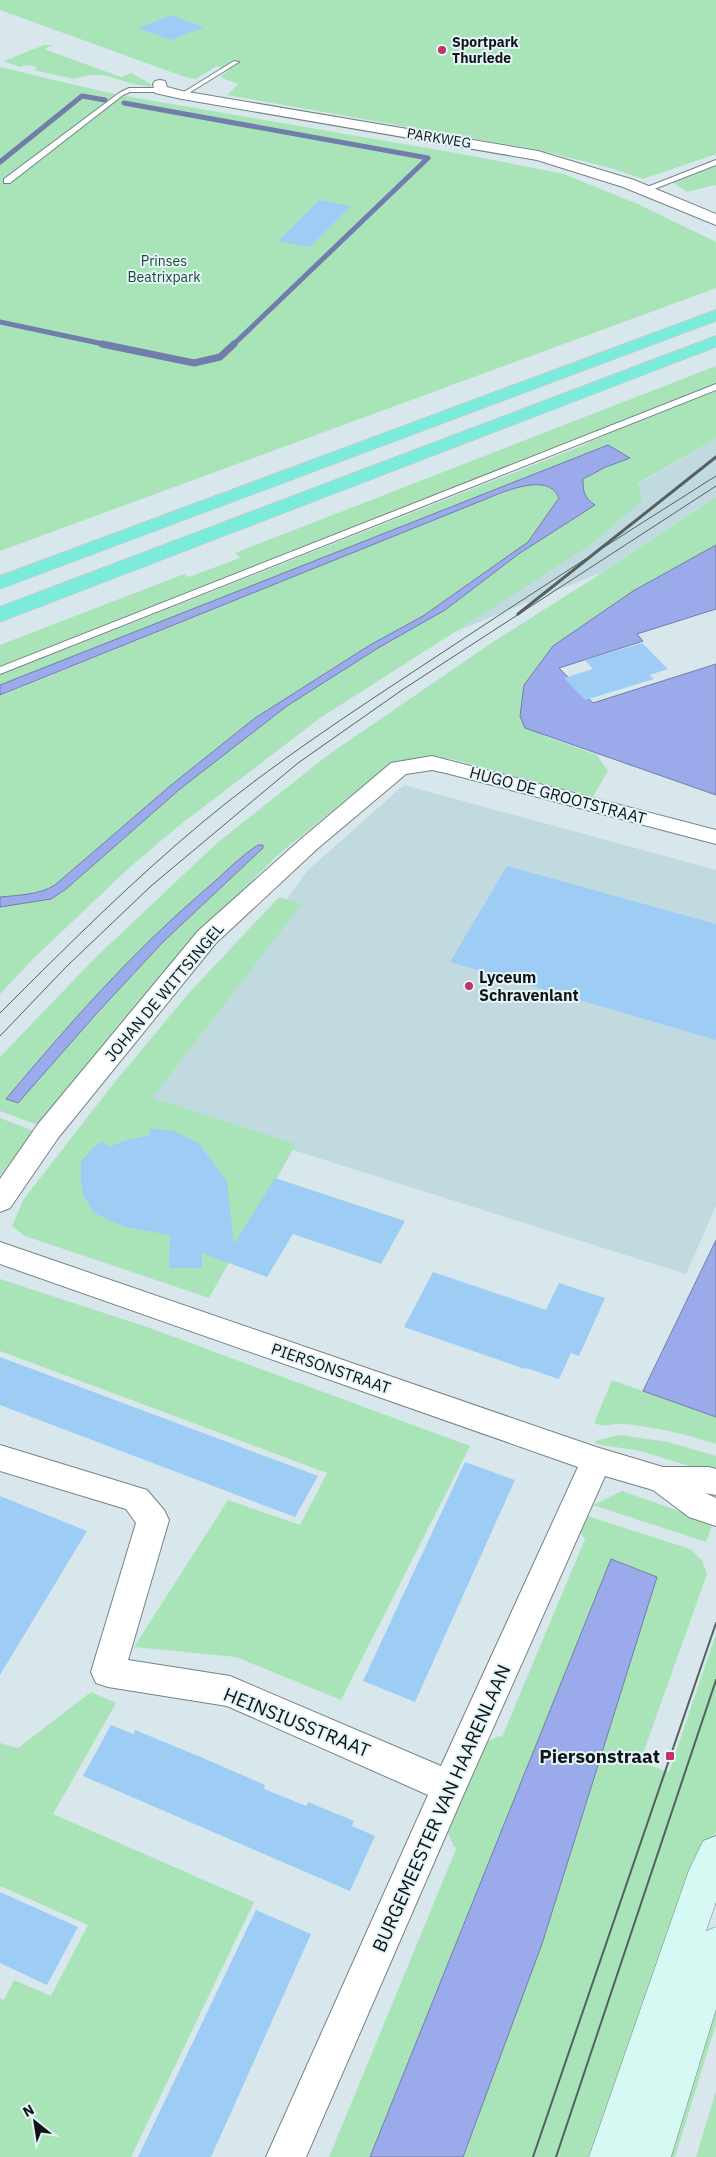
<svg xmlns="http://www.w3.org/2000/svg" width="716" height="2157" viewBox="0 0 716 2157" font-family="'IBM Plex Sans',sans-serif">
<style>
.built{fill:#c1dae0}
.green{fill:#a9e4b9;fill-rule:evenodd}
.water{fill:#9baaea;stroke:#717daa}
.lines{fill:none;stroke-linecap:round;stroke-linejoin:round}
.stream-far1{stroke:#717daa;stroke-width:5}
.stream{stroke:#717daa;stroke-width:7}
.building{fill:#9dcdf5}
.service-casing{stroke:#758387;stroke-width:2}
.minor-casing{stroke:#758387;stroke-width:2}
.secondary-casing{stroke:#758387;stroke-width:1}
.motorway-casing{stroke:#c1c2c2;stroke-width:1}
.service{fill:#fff;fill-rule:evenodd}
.minor{fill:#fff;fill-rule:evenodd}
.secondary{fill:#d7f9f4;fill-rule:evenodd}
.motorway{fill:#7becdb;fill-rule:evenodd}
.tram-far1{stroke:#565f61;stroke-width:1}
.tram{stroke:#565f61;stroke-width:2}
.rail{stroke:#565f61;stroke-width:3}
.poi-dot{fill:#c03363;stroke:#e4f4f8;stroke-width:2}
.labels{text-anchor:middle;stroke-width:4;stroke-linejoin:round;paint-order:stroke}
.far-poi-label{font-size:14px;font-weight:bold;fill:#0f1416;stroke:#e4f4f8;text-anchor:start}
.far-street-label{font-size:14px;fill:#0f1416;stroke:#e4f4f8}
.far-park-label{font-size:14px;fill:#1a4b2c;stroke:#e4f4f8}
.street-label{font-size:16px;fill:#0f1416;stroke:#e4f4f8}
.poi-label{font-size:16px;font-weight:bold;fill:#0f1416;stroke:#e4f4f8;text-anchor:start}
.near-street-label{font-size:19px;fill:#0f1416;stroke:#e4f4f8}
.near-poi-label{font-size:19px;font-weight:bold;fill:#0f1416;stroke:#e4f4f8;text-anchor:end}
</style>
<rect width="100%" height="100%" fill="#d7e7eb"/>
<!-- built -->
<path class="built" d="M 716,439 L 716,497 L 605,571 L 452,633 L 591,545 L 643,500 L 638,484 Z
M 404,785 L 716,870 L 716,1206 L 686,1274 L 137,1101 L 308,870 Z"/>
<!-- green -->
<path class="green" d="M 0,0 L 716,0 L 716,154 L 643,179 L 614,169 L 539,150 L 227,95 L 238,84 L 220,77 L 229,70 L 217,66 L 196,79 L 185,77 L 0,10 Z
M 44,45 L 54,45 L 44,49 L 121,77 L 131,73 L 151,84 L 151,87 L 133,84 L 104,75 L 89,75 L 74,79 L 34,70 L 37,67 L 27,65 L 20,67 L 4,61 Z
M 0,67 L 114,94 L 473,156 L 564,174 L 640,205 L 716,242 L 716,288 L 0,551 Z
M 716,165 L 716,185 L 687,192 L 671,181 Z
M 716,366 L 716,383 L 0,668 L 0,645 L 184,574 L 189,577 L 240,558 L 235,553 Z
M 716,390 L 716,439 L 638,483 L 643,500 L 591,545 L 320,718 L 176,828 L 130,867 L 34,958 L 0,994 L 0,907 L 51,899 L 66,889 L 180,789 L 287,706 L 378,648 L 445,610 L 520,553 L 594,504 C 584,498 583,491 583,479 L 629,457 L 608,445 L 0,685 L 0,675 L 579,447 L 618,428 Z
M 524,485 C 537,485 553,484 559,498 L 528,542 L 423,616 L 370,645 L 255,718 L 170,786 L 55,885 C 39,895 19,895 0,897 L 0,696 L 481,501 Z
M 716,497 L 716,545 L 633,591 L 553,646 L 524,685 L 544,736 L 597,755 L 608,771 L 593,797 L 451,759 C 428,756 407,759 386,767 L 279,854 L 196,935 L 38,1125 L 0,1111 L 0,1057 L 94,959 L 217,843 L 328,755 L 490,644 L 605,571 ZM 263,848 L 163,942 L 97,1013 L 7,1099 L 59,1036 Z
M 279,897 L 302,904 L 152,1098 L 296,1144 L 209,1298 L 25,1236 L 12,1226 L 23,1200 L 114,1083 L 188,994 Z
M 0,1118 L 34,1131 L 0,1176 Z
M 0,1279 L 147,1327 L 470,1446 L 341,1700 L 236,1657 L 134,1647 L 228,1500 L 300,1525 L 327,1473 L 0,1351 Z
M 612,1380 L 716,1417 L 716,1444 C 686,1434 655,1427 624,1424 C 612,1423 605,1428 594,1423 Z
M 620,1435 L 668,1442 L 716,1456 L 716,1474 L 640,1451 L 596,1444 L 595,1441 Z
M 622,1491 L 713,1523 L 706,1542 L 593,1505 Z
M 581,1514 L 690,1549 L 702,1560 L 707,1574 L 640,1762 L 669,1772 L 716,1634 L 716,1832 L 696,1869 L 598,2157 L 463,2157 L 542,1944 L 657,1577 L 611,1559 L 370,2157 L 329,2157 L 457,1847 L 454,1847 L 447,1830 L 483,1744 L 499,1736 L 502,1737 L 585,1539 L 575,1525 Z
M 91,1692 L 116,1703 L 53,1814 L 254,1902 L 131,2157 L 0,2157 L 0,1998 L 4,2000 L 14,1980 L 51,1996 L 88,1925 L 0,1886 L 0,1743 L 18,1748 Z
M 716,1981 L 716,2024 L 675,2157 L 661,2157 Z
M 716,2091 L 716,2157 L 696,2157 Z"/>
<!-- water -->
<path class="water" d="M 608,445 L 630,458 L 606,467 L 583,479 C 583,491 584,498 595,505 L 520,553 L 445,610 L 378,648 L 287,706 L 180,789 L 66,889 L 51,899 L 0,907 L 0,897 C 19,895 39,895 55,885 L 170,786 L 255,718 L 370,645 L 423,616 L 528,542 L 559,498 C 548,470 499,494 481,501 L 0,695 L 0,685 Z
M 716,545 L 716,609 L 637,634 L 643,641 L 559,668 L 593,703 L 716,664 L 716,795 L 525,728 L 520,716 L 524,685 L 553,646 L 633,591 Z
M 258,845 L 263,845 L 263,848 L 163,942 L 97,1013 L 18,1103 L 6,1099 C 68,1025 132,952 206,889 C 223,875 239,857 258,845 Z
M 716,1240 L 716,1417 L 643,1391 Z
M 611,1559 L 657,1577 L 542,1944 L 463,2157 L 370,2157 Z"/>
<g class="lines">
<!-- stream-far1 -->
<path class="stream-far1" d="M 124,103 L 428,158 L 233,345
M 0,162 L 82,96 L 105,100
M 0,322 L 108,345"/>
<!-- stream -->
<path class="stream" d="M 102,344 L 194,363 L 220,357 L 234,344"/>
</g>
<!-- building -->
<path class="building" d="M 171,15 L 204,27 L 171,40 L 138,28 Z
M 319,200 L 351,206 L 310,247 L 278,241 Z
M 642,643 L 668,669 L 650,675 L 654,679 L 585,700 L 564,678 L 593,669 L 585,660 Z
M 507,866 L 716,924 L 716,1040 L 450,962 Z
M 150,1128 L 174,1131 L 199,1143 L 227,1182 L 234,1244 L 275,1178 L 405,1221 L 381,1264 L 293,1234 L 267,1277 L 202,1253 L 202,1268 L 169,1268 L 170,1235 L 125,1227 L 94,1213 L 83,1194 L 81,1183 L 81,1161 L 95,1146 L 103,1141 L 109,1147 L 123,1141 L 150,1135 Z
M 433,1272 L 546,1310 L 559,1283 L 605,1298 L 579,1356 L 571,1353 L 559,1379 L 526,1368 L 525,1369 L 404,1327 Z
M 0,1357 L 238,1446 L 318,1476 L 295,1517 L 0,1405 Z
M 465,1462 L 515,1480 L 415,1702 L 363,1681 Z
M 0,1496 L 87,1531 L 0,1675 Z
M 111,1725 L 133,1734 L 135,1730 L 203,1758 L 265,1785 L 264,1789 L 306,1806 L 308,1802 L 354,1821 L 352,1826 L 375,1836 L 350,1891 L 83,1776 Z
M 0,1892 L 78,1927 L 47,1985 L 0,1963 Z
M 256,1910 L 311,1934 L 211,2157 L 138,2157 Z"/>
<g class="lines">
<defs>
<path id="service" d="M 234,61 L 239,62 L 184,96 L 179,95 Z
M 129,88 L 160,88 L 163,90 L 160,92 L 130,92 L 123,95 L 10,183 L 4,183 L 4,179 L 119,93 Z
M 716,160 L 716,165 L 649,191 L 642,189 Z
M 716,384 L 716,390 L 0,674 L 0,667 Z"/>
<path id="minor" d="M 160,80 L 165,81 L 167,87 L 182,91 L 538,151 L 634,180 L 716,214 L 716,225 L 623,187 L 537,160 L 182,99 L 155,93 L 153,84 L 155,81 Z
M 432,756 L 716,830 L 716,844 L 446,773 L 432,770 L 406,774 L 317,849 L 216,943 L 58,1138 L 10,1208 L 0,1212 L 0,1179 L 38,1124 L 198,931 L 301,839 L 391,763 Z
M 0,1242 L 596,1447 L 663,1467 L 709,1467 L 716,1469 L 716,1495 L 705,1493 L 716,1498 L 716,1526 L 689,1517 L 653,1490 L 605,1476 L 462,1798 L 306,2157 L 266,2157 L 428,1795 L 227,1706 L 108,1687 L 96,1683 L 91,1672 L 136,1523 L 126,1509 L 0,1471 L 0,1445 L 147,1490 L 164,1510 L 169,1520 L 128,1660 L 230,1676 L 441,1766 L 578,1467 L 0,1264 Z"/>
<path id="secondary" d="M 716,1836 L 716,1902 L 706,1931 L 716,1927 L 716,2009 L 671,2157 L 589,2157 L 689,1870 L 703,1841 Z"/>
<path id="motorway" d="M 716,310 L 716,321 L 0,589 L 0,576 Z
M 716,336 L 716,347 L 0,622 L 0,607 Z"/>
</defs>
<!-- service casing -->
<use href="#service" class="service-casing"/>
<!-- minor casing -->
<use href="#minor" class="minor-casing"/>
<!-- secondary casing -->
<use href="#secondary" class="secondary-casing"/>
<!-- motorway casing -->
<use href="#motorway" class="motorway-casing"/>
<!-- service -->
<use href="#service" class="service"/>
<!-- minor -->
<use href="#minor" class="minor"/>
<!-- secondary -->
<use href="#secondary" class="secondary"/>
<!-- motorway -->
<use href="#motorway" class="motorway"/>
<!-- tram-far1 -->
<path class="tram-far1" d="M 0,1013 C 66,947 132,881 204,821 C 274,763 352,712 428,662 C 523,599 619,537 716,476
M 0,1036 L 67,966 L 151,886 L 298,763 L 402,690 L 716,486"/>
<!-- tram -->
<path class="tram" d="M 533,2157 L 716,1623
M 556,2157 L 716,1680"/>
<!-- rail -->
<path class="rail" d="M 518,614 L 716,457"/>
</g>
<!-- markers -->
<g class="poi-dot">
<circle cx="442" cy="50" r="5"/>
<circle cx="469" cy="986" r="5"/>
<rect x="665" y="1751" width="10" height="10" rx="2.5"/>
</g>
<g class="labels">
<!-- far-poi labels -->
<g class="far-poi-label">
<text x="452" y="47">Sportpark<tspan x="452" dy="16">Thurlede</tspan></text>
</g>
<!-- far-street labels -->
<g class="far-street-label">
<text transform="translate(439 138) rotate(9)" y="5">PARKWEG</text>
</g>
<!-- far-park labels -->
<g class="far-park-label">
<text x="164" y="266">Prinses<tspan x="164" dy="16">Beatrixpark</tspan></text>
</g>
<!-- street labels -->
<g class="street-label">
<text transform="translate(558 795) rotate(15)" y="6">HUGO DE GROOTSTRAAT</text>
<text transform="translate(164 992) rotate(-50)" y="6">JOHAN DE WITTSINGEL</text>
<text transform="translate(331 1368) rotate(19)" y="6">PIERSONSTRAAT</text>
</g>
<!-- poi labels -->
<g class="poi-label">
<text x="479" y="983">Lyceum<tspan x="479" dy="18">Schravenlant</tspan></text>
</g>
<!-- near-street labels -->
<g class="near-street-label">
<text transform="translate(297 1722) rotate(22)" y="7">HEINSIUSSTRAAT</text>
<text transform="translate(441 1808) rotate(-66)" y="7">BURGEMEESTER VAN HAARENLAAN</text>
</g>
<!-- near-poi labels -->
<g class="near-poi-label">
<text x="660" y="1763">Piersonstraat</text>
</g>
</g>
<!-- north arrow -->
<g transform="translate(35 2122) rotate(330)" stroke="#e4f4f8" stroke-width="4" paint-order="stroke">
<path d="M0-4L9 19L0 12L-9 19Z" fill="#0f1416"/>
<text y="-8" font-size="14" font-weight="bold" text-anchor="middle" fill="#0f1416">N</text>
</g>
</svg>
